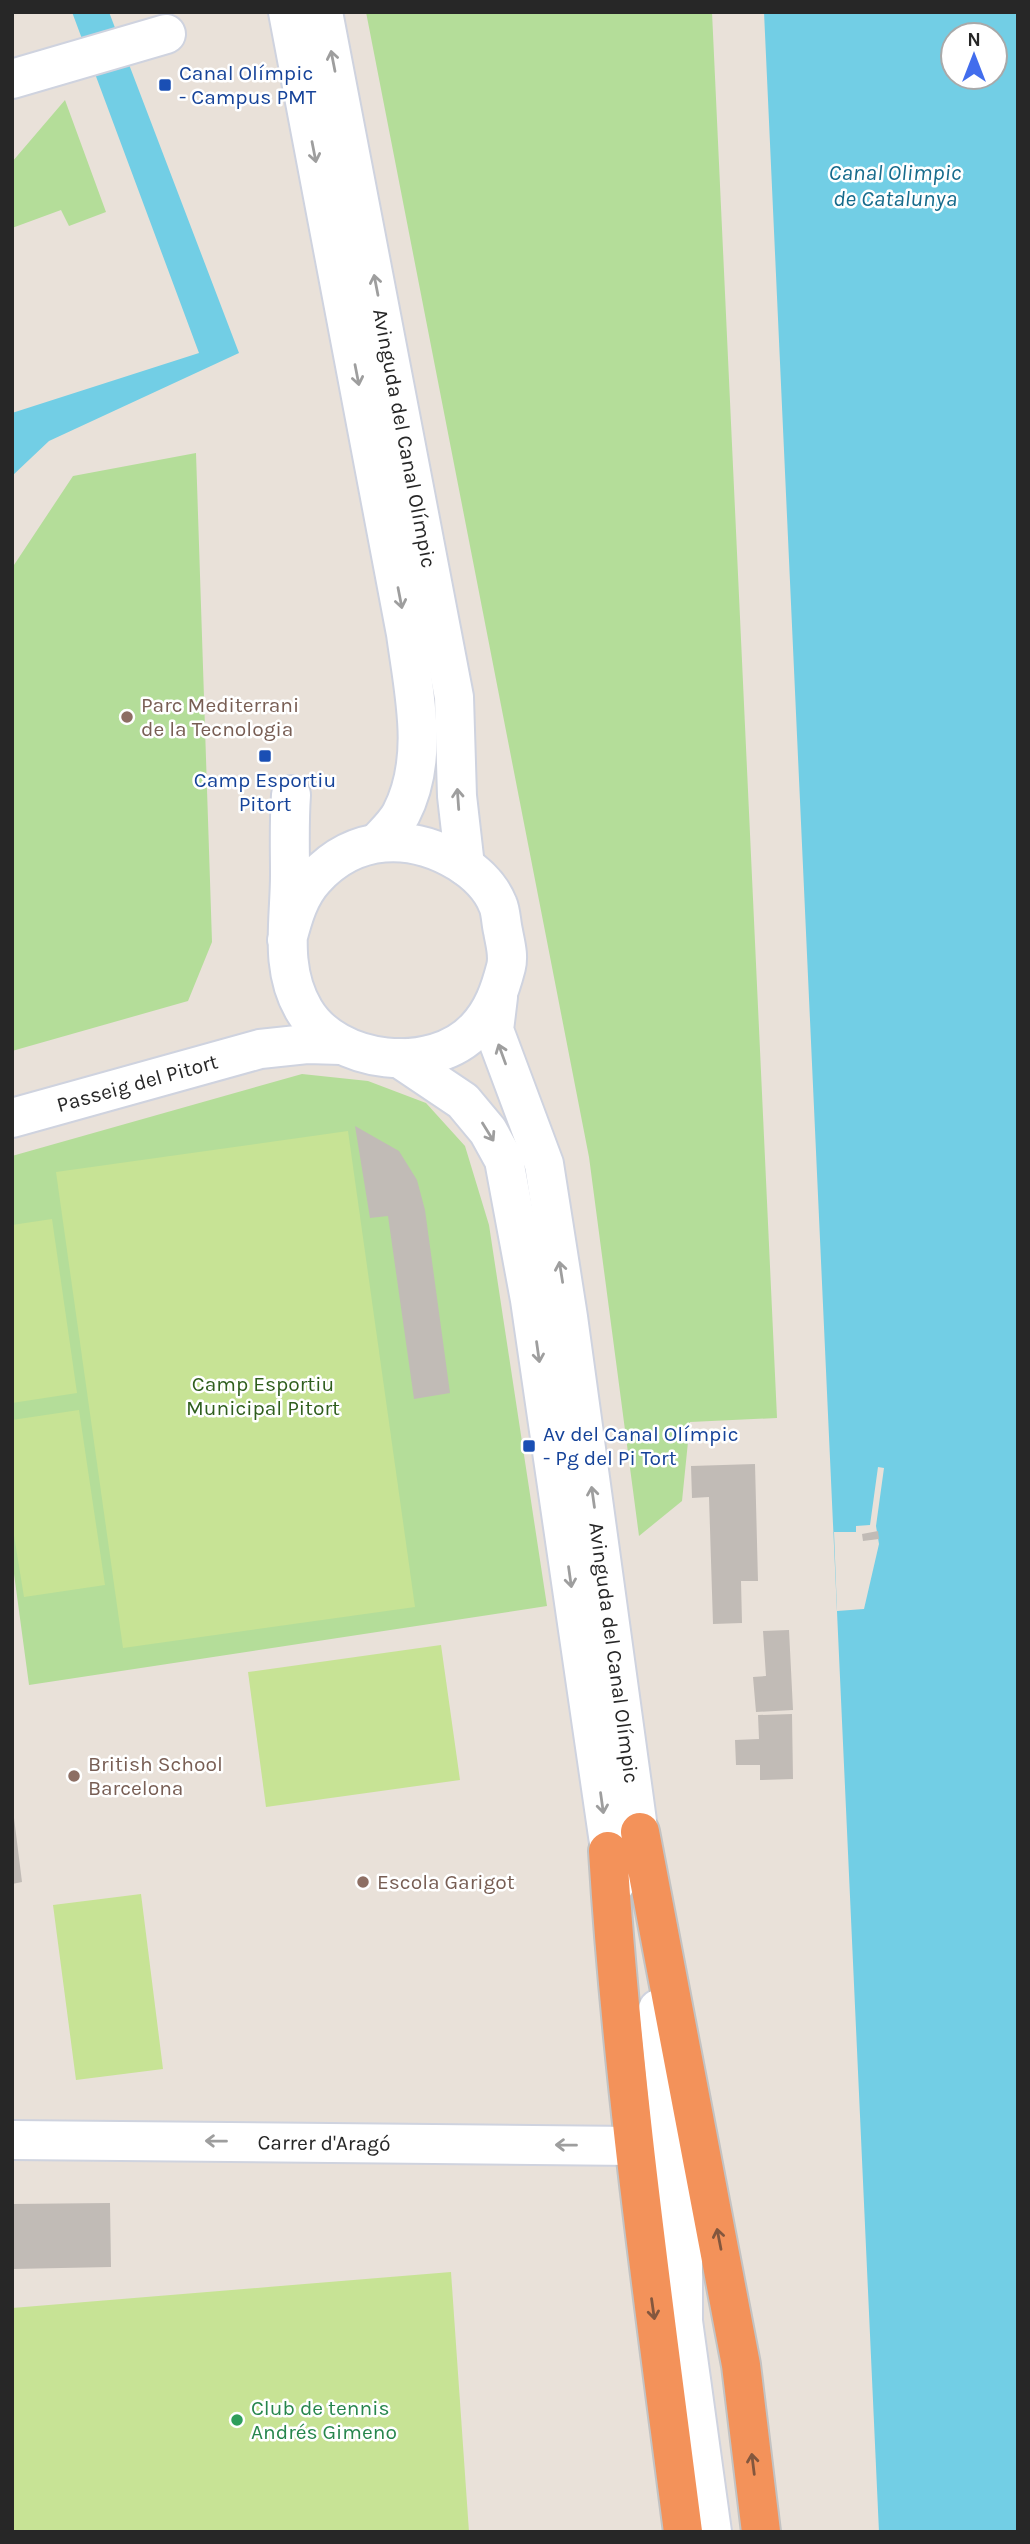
<svg xmlns="http://www.w3.org/2000/svg" width="1030" height="2544" viewBox="0 0 1030 2544" font-family="Karla,sans-serif">
<style>
.green{fill:#b4dd99}
.pitch{fill:#c7e395}
.water{fill:#72cee5;fill-rule:evenodd}
.pier{fill:#e9e1d9}
.building{fill:#c1bbb6}
.lines{fill:none;stroke-linecap:round;stroke-linejoin:round}
.minor-casing{stroke:#cfd3df;stroke-width:42}
.highway-casing{stroke:#c3c3c3;stroke-width:42}
.minor{stroke:#fff;stroke-width:38}
.highway{stroke:#f3925a;stroke-width:38}
.oneway{stroke:#9e9e9e}
.oneway2{stroke:#83573e}
.transit-dot{fill:#1a4fb4;stroke:#fff;stroke-width:2.5}
.education-dot{fill:#8d6e63;stroke:#fff;stroke-width:2.5}
.leisure-dot{fill:#2e9e5b;stroke:#fff;stroke-width:2.5}
.labels{text-anchor:middle;stroke-width:5;stroke-linejoin:round;paint-order:stroke}
.transit-label{font-size:21px;fill:#164399;stroke:#fff;text-anchor:start}
.street-label{font-size:21px;fill:#272727;stroke:#fff}
.education-label{font-size:21px;fill:#785e54;stroke:#fff;text-anchor:start}
.park-label{font-size:21px;fill:#2f5e1d;stroke:#fff}
.leisure-label{font-size:21px;fill:#27864d;stroke:#fff;text-anchor:start}
.water-label{font-size:23px;font-style:italic;fill:#166b8c;stroke:#fff}
</style>
<rect width="100%" height="100%" fill="#e9e1d9"/>
<!-- green -->
<path class="green" d="M 366,12 L 712,12 L 777,1418 L 690,1422 L 682,1501 L 639,1536 L 589,1157 Z
M 65,100 L 106,212 L 69,226 L 61,210 L 12,228 L 12,162 Z
M 196,453 L 212,942 L 188,1001 L 12,1051 L 12,568 L 73,476 Z
M 302,1074 L 368,1081 L 426,1103 L 465,1146 L 489,1225 L 547,1606 L 29,1685 L 12,1559 L 12,1156 Z"/>
<!-- pitch -->
<path class="pitch" d="M 348,1131 L 415,1607 L 123,1648 L 56,1172 Z
M 52,1219 L 77,1393 L 12,1403 L 12,1225 Z
M 79,1410 L 105,1585 L 24,1597 L 12,1523 L 12,1420 Z
M 441,1645 L 460,1780 L 266,1807 L 248,1672 Z
M 141,1894 L 163,2069 L 76,2080 L 53,1905 Z
M 451,2272 L 469,2532 L 12,2532 L 12,2308 Z"/>
<!-- water -->
<path class="water" d="M 72,12 L 109,12 L 239,353 L 49,441 L 12,476 L 12,413 L 199,353 Z
M 764,12 L 1018,12 L 1018,2532 L 879,2532 ZM 953,35 L 995,35 L 995,77 L 953,77 Z"/>
<!-- pier -->
<path class="pier" d="M 878,1467 L 884,1468 L 876,1526 L 879,1544 L 864,1609 L 837,1611 L 834,1532 L 856,1532 L 856,1526 L 870,1525 Z"/>
<!-- building -->
<path class="building" d="M 355,1126 L 399,1151 L 417,1180 L 425,1210 L 450,1393 L 414,1399 L 388,1216 L 370,1218 Z
M 755,1464 L 758,1581 L 741,1581 L 742,1623 L 713,1624 L 709,1497 L 692,1498 L 691,1466 Z
M 878,1531 L 879,1539 L 863,1541 L 862,1534 Z
M 789,1630 L 793,1710 L 756,1712 L 753,1677 L 766,1676 L 763,1631 Z
M 792,1714 L 793,1779 L 760,1780 L 760,1765 L 736,1765 L 735,1740 L 759,1739 L 758,1715 Z
M 14,1818 L 22,1882 L 12,1884 L 12,1819 Z
M 110,2203 L 111,2267 L 12,2269 L 12,2204 Z"/>
<g class="lines">
<defs>
<g id="minor">
<path d="M 288,12 L 406,634 C 414,693 430,758 401,814 C 395,825 385,834 377,843"/>
<path id="s1" d="M 323,12 L 454,697 L 457,796 L 465,866"/>
<path d="M 12,79 L 166,34"/>
<path d="M 287,940 C 293,917 299,895 315,878 C 355,834 411,833 459,862 C 475,872 491,887 498,905 C 501,912 501,923 503,931 C 505,943 509,955 506,967 C 500,990 493,1011 476,1029 C 433,1075 336,1065 304,1010 C 279,968 290,921 290,875 C 290,848 289,822 291,795"/>
<path id="s2" d="M 498,997 L 494,1030 L 544,1164 L 568,1317 L 643,1865"/>
<path d="M 399,1058 L 463,1101 L 488,1131 L 504,1160 L 530,1300 L 615,1884"/>
<path id="s3" d="M 12,1118 L 260,1049 L 307,1044 L 341,1045"/>
<path d="M 658,2009 L 683,2256 L 683,2321 L 712,2532"/>
<path id="s4" d="M 12,2140 L 635,2146"/>
</g>
<path id="highway" d="M 640,1832 L 741,2365 L 761,2532
M 608,1851 C 622,2079 654,2305 683,2532"/>
</defs>
<!-- minor casing -->
<use href="#minor" class="minor-casing"/>
<!-- highway casing -->
<use href="#highway" class="highway-casing"/>
<!-- minor -->
<use href="#minor" class="minor"/>
<!-- highway -->
<use href="#highway" class="highway"/>
</g>
<!-- one-way arrows -->
<defs><path id="oneway-shaft" d="M-6 0H5M1.5-3L5.5 0L1.5 3" fill="none" stroke-width="1.6" stroke-linecap="round" stroke-linejoin="round" transform="scale(1.75)"/></defs>
<g class="oneway">
<use href="#oneway-shaft" transform="translate(333 61) rotate(-101)"/>
<use href="#oneway-shaft" transform="translate(314 152) rotate(79)"/>
<use href="#oneway-shaft" transform="translate(376 285) rotate(-101)"/>
<use href="#oneway-shaft" transform="translate(357 375) rotate(79)"/>
<use href="#oneway-shaft" transform="translate(400 598) rotate(79)"/>
<use href="#oneway-shaft" transform="translate(458 799) rotate(-94)"/>
<use href="#oneway-shaft" transform="translate(502 1054) rotate(-110)"/>
<use href="#oneway-shaft" transform="translate(488 1132) rotate(58)"/>
<use href="#oneway-shaft" transform="translate(561 1272) rotate(-99)"/>
<use href="#oneway-shaft" transform="translate(538 1352) rotate(82)"/>
<use href="#oneway-shaft" transform="translate(593 1497) rotate(-98)"/>
<use href="#oneway-shaft" transform="translate(570 1577) rotate(82)"/>
<use href="#oneway-shaft" transform="translate(602 1803) rotate(82)"/>
<use href="#oneway-shaft" transform="translate(216 2141) rotate(-179)"/>
<use href="#oneway-shaft" transform="translate(566 2145) rotate(-179)"/>
</g>
<g class="oneway2">
<use href="#oneway-shaft" transform="translate(719 2239) rotate(-101)"/>
<use href="#oneway-shaft" transform="translate(653 2309) rotate(82)"/>
<use href="#oneway-shaft" transform="translate(753 2464) rotate(-97)"/>
</g>
<!-- markers -->
<g class="transit-dot">
<rect x="158" y="78" width="14" height="14" rx="3.5"/>
<rect x="258" y="749" width="14" height="14" rx="3.5"/>
<rect x="522" y="1439" width="14" height="14" rx="3.5"/>
</g>
<g class="education-dot">
<circle cx="127" cy="717" r="7"/>
<circle cx="74" cy="1776" r="7"/>
<circle cx="363" cy="1882" r="7"/>
</g>
<circle class="leisure-dot" cx="237" cy="2420" r="7"/>
<g class="labels">
<!-- transit labels -->
<g class="transit-label">
<text x="179" y="80">Canal Olímpic<tspan x="179" dy="24">- Campus PMT</tspan></text>
<text x="265" y="787" text-anchor="middle">Camp Esportiu<tspan x="265" dy="24">Pitort</tspan></text>
<text x="543" y="1441">Av del Canal Olímpic<tspan x="543" dy="24">- Pg del Pi Tort</tspan></text>
</g>
<!-- street labels -->
<g class="street-label">
<text dy="7" stroke="none"><textPath href="#s1" startOffset="434">Avinguda del Canal Olímpic</textPath></text>
<text dy="7" stroke="none"><textPath href="#s3" startOffset="130">Passeig del Pitort</textPath></text>
<text dy="7" stroke="none"><textPath href="#s2" startOffset="670">Avinguda del Canal Olímpic</textPath></text>
<text dy="7" stroke="none"><textPath href="#s4" startOffset="312">Carrer d'Aragó</textPath></text>
</g>
<!-- education labels -->
<g class="education-label">
<text x="141" y="712">Parc Mediterrani<tspan x="141" dy="24">de la Tecnologia</tspan></text>
<text x="88" y="1771">British School<tspan x="88" dy="24">Barcelona</tspan></text>
<text x="377" y="1889">Escola Garigot</text>
</g>
<!-- park labels -->
<g class="park-label">
<text x="263" y="1391">Camp Esportiu<tspan x="263" dy="24">Municipal Pitort</tspan></text>
</g>
<!-- leisure labels -->
<g class="leisure-label">
<text x="251" y="2415">Club de tennis<tspan x="251" dy="24">Andrés Gimeno</tspan></text>
</g>
<!-- water labels -->
<g class="water-label">
<text x="895" y="180">Canal Olimpic<tspan x="895" dy="26">de Catalunya</tspan></text>
</g>
</g>
<!-- border -->
<rect width="1030" height="2544" fill="none" stroke="#272727" stroke-width="28"/>
<!-- north arrow -->
<g transform="translate(974 56)"><circle r="33" fill="#ffffff" stroke="#a9a9a9" stroke-width="2"/>
<path d="M0-5L12 26L0 18L-12 26Z" fill="#426ded"/>
<text y="-10" font-size="19" font-weight="bold" text-anchor="middle" fill="#272727">N</text>
</g>
</svg>
